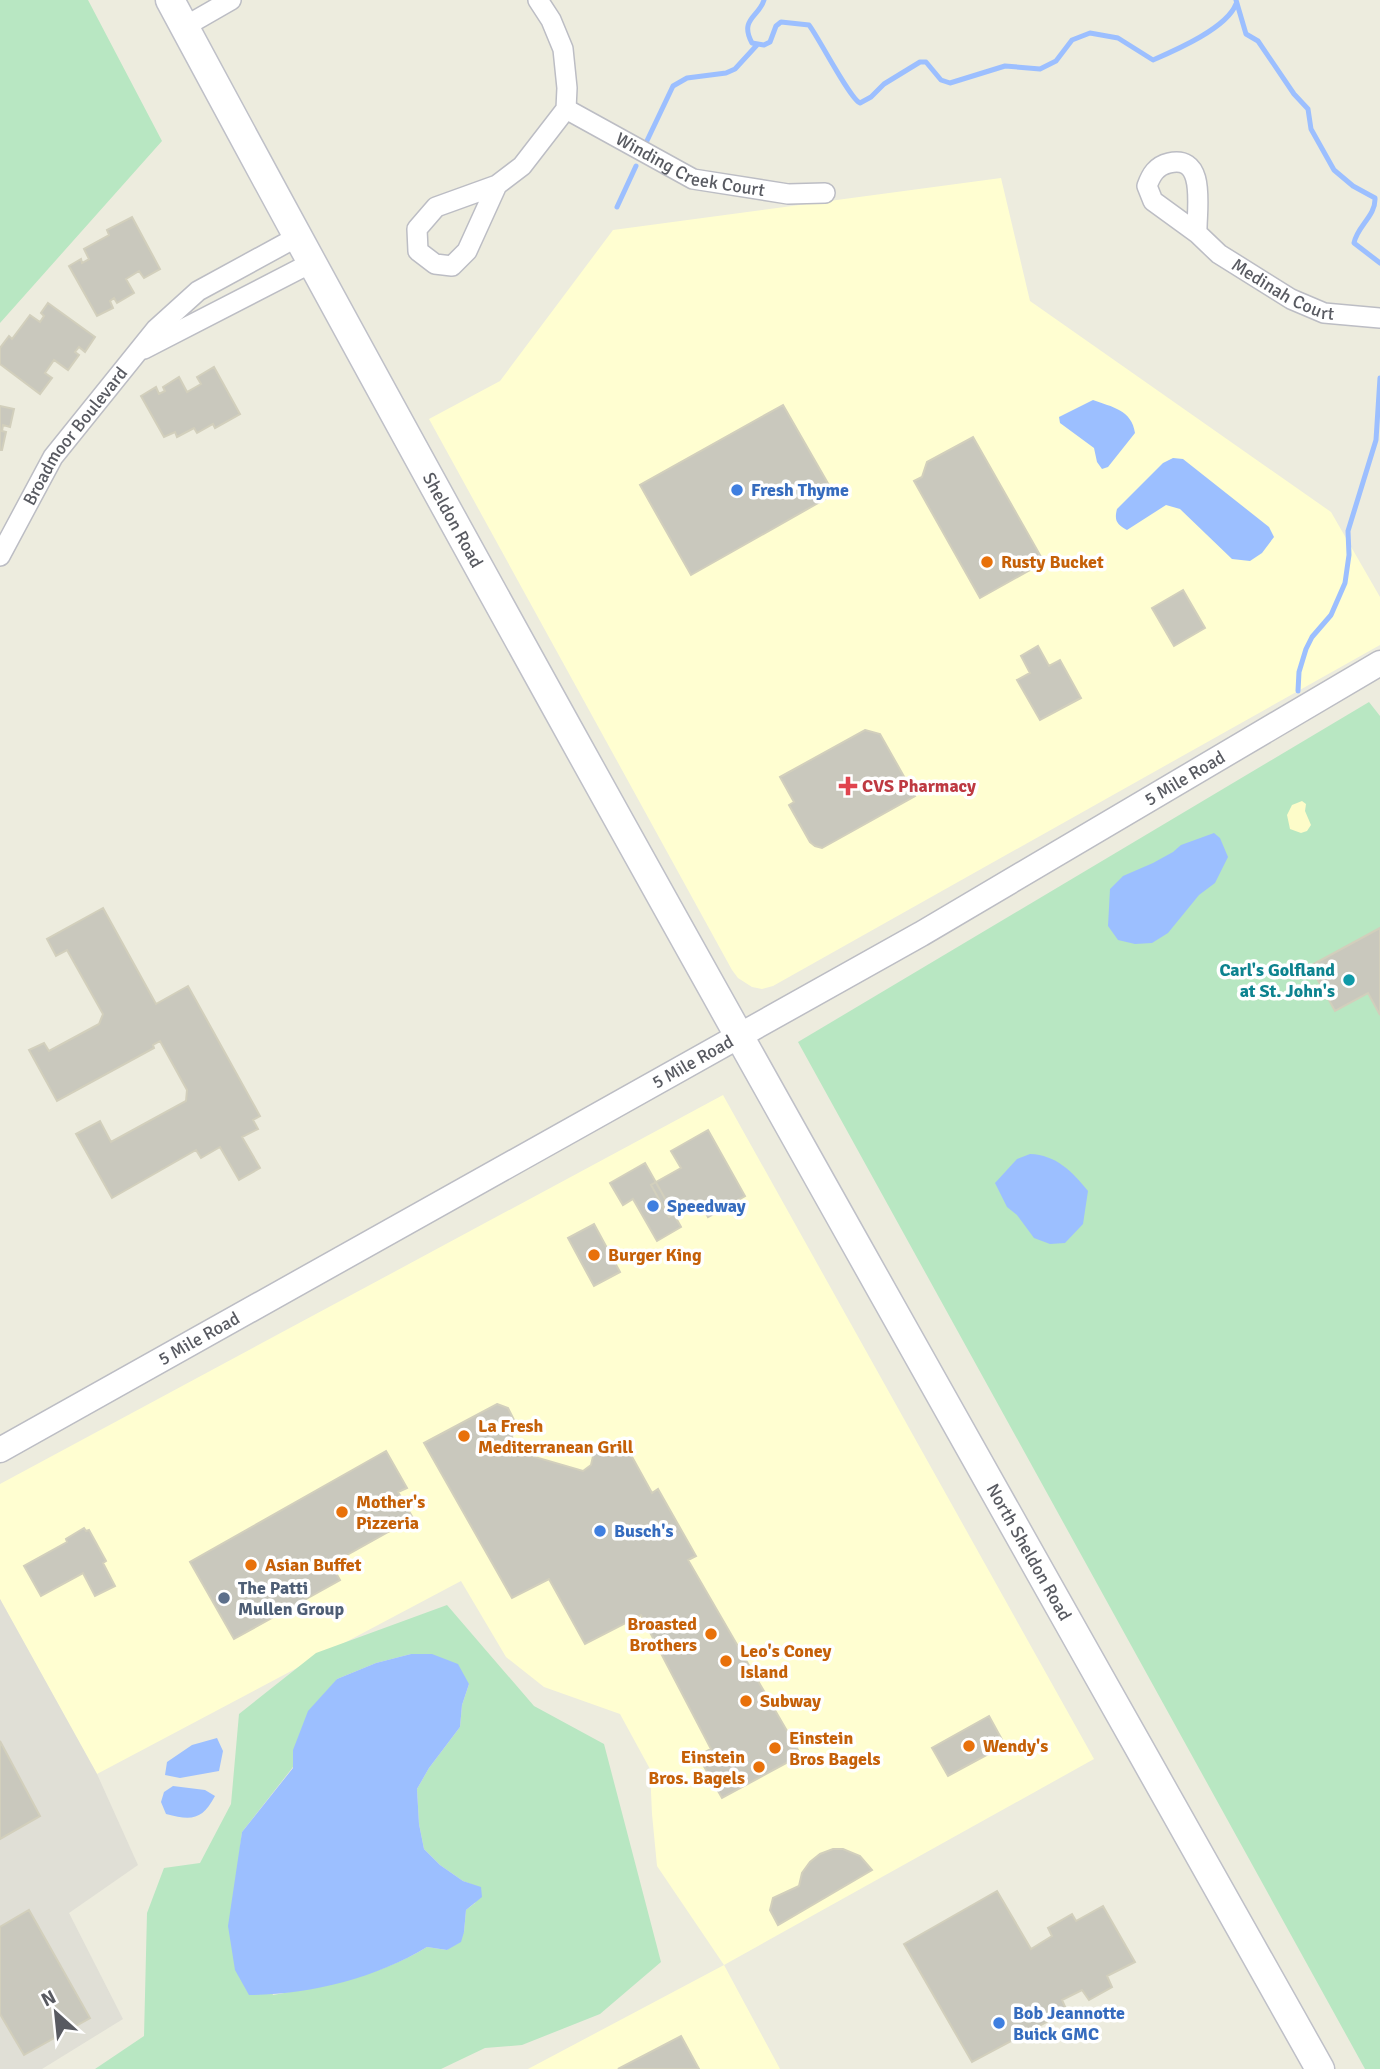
<svg xmlns="http://www.w3.org/2000/svg" width="1380" height="2069" viewBox="0 0 1380 2069" font-family="Signika,sans-serif">
<style>
.commercial{fill:#fffed1}
.industrial{fill:#e0dfd6}
.green{fill:#b8e7c2;fill-rule:evenodd}
.sand{fill:#fdfcc9}
.water{fill:#9cbfff}
.lines{fill:none;stroke-linecap:round;stroke-linejoin:round}
.stream{stroke:#9cbfff;stroke-width:5}
.building{fill:#c9c8bd;stroke:#d2cfbc;stroke-width:2}
.minor-casing{stroke:#bcbdc4;stroke-width:22}
.tertiary-casing{stroke:#bcbdc4;stroke-width:27}
.secondary-casing{stroke:#bfc0c8;stroke-width:31}
.minor{stroke:#fff;stroke-width:19}
.tertiary{stroke:#fff;stroke-width:24}
.secondary{stroke:#fff;stroke-width:28}
.shop-dot{fill:#3f7fe0;stroke:#fff;stroke-width:2.5}
.food-dot{fill:#e8710a;stroke:#fff;stroke-width:2.5}
.health-dot{fill:#e0444e;stroke:#fff;stroke-width:2.5}
.culture-dot{fill:#0f9aa8;stroke:#fff;stroke-width:2.5}
.service-dot{fill:#5c6f8a;stroke:#fff;stroke-width:2.5}
.labels{text-anchor:middle;stroke-width:7;stroke-linejoin:round;paint-order:stroke}
.street-label{font-size:18px;fill:#585a61;stroke:#fff}
.shop-label{font-size:18px;font-weight:bold;fill:#366cbe;stroke:#fff;text-anchor:start}
.food-label{font-size:18px;font-weight:bold;fill:#c56008;stroke:#fff;text-anchor:start}
.health-label{font-size:18px;font-weight:bold;fill:#be3a42;stroke:#fff;text-anchor:start}
.culture-label{font-size:18px;font-weight:bold;fill:#0d838f;stroke:#fff;text-anchor:end}
.service-label{font-size:18px;font-weight:bold;fill:#4e5e75;stroke:#fff;text-anchor:start}
</style>
<rect width="100%" height="100%" fill="#edecde"/>
<!-- commercial -->
<path class="commercial" d="M 1001,178 L 1030,301 L 1331,512 L 1380,597 L 1380,645 L 773,986 L 762,989 L 752,987 L 738,978 L 732,970 L 429,419 L 500,381 L 613,230 Z
M 723,1095 L 1094,1759 L 724,1965 L 780,2069 L 528,2069 L 724,1965 L 657,1866 L 652,1814 L 650,1769 L 620,1714 L 544,1687 L 506,1657 L 461,1581 L 97,1774 L 0,1599 L 0,1484 Z"/>
<!-- industrial -->
<path class="industrial" d="M 0,1599 L 97,1774 L 138,1865 L 69,1913 L 123,2019 L 42,2069 L 0,2069 Z"/>
<!-- green -->
<path class="green" d="M 0,0 L 88,0 L 162,141 L 0,323 Z
M 1369,702 L 1380,716 L 1380,2069 L 1365,2069 L 798,1042 Z
M 447,1605 L 534,1706 L 604,1744 L 661,1962 L 600,2014 L 522,2045 L 485,2048 L 441,2069 L 95,2069 L 144,2036 L 147,1913 L 164,1868 L 200,1863 L 231,1804 L 239,1714 L 316,1653 ZM 411,1654 L 469,1684 L 462,1705 L 460,1727 L 429,1768 L 417,1789 L 419,1824 L 424,1849 L 440,1865 L 463,1881 L 481,1888 L 475,1903 L 466,1910 L 464,1932 L 447,1950 L 427,1947 C 380,1976 327,1985 273,1995 L 238,1866 L 242,1832 L 293,1767 L 337,1679 L 376,1663 Z"/>
<!-- sand -->
<path class="sand" d="M 1302,801 L 1306,804 L 1305,811 L 1311,825 L 1307,831 L 1301,833 L 1290,829 L 1287,815 L 1292,805 Z"/>
<!-- water -->
<path class="water" d="M 1093,400 C 1112,407 1132,410 1135,433 L 1108,467 L 1102,469 L 1097,462 L 1094,448 L 1060,423 L 1059,417 Z
M 1173,458 L 1183,459 L 1269,527 L 1274,537 L 1262,553 L 1250,561 L 1232,559 L 1180,509 L 1166,505 L 1127,530 C 1117,524 1114,521 1117,509 L 1163,463 Z
M 1214,833 L 1220,838 L 1228,857 L 1215,883 L 1199,895 L 1168,933 L 1152,943 L 1135,944 L 1118,940 L 1108,926 L 1110,889 L 1123,876 L 1153,863 L 1173,852 L 1181,845 Z
M 1030,1154 C 1056,1155 1072,1171 1088,1191 L 1083,1224 L 1065,1243 L 1050,1244 L 1034,1238 L 1017,1215 L 1007,1207 L 995,1183 L 1017,1159 Z
M 411,1654 L 432,1654 L 458,1664 L 469,1684 L 462,1705 L 460,1727 L 429,1768 L 417,1789 L 419,1824 L 424,1849 L 440,1865 L 463,1881 L 481,1887 L 482,1897 L 466,1910 L 464,1932 L 461,1942 L 447,1950 L 427,1947 C 376,1978 309,1995 249,1995 L 235,1970 L 228,1926 L 242,1832 L 293,1768 L 293,1750 L 308,1711 L 337,1679 L 376,1663 Z
M 217,1738 L 223,1751 L 219,1771 L 180,1778 L 165,1775 L 167,1762 L 192,1745 Z
M 173,1786 L 205,1790 L 215,1796 C 202,1820 192,1821 166,1814 L 161,1802 L 164,1792 Z"/>
<g class="lines">
<!-- stream -->
<path class="stream" d="M 764,0 C 759,17 739,19 752,43 L 764,45 L 770,42 L 776,26 L 781,22 L 809,25 C 819,38 850,99 860,103 L 871,97 L 884,84 L 920,62 L 926,62 L 941,80 L 950,83 L 1005,66 L 1040,69 L 1056,61 L 1072,40 L 1090,33 L 1118,38 L 1153,60 C 1176,50 1227,28 1236,4
M 1236,0 L 1246,34 L 1258,41 L 1294,94 L 1308,109 L 1311,129 L 1334,170 L 1353,186 L 1375,198 C 1376,216 1357,226 1354,243 L 1380,263
M 644,147 L 673,86 L 687,78 L 726,73 L 735,69 L 757,45
M 617,207 L 636,166
M 1298,691 L 1299,672 L 1306,649 L 1312,637 L 1331,615 L 1345,583 L 1349,555 L 1348,531 L 1376,440 L 1380,378"/>
</g>
<!-- building -->
<path class="building" d="M 132,217 L 160,269 L 144,278 L 139,271 L 126,279 L 134,293 L 117,303 L 114,298 L 110,301 L 113,308 L 97,316 L 69,266 L 81,259 L 82,263 L 89,259 L 84,249 L 109,235 L 107,230 Z
M 48,303 L 95,337 L 85,352 L 79,347 L 75,352 L 79,355 L 68,370 L 54,360 L 45,373 L 52,378 L 40,394 L 0,364 L 0,348 L 9,336 L 12,339 L 30,315 L 40,322 L 44,316 L 41,313 Z
M 214,367 L 240,414 L 215,428 L 213,424 L 197,433 L 194,428 L 177,437 L 175,432 L 164,437 L 141,396 L 156,387 L 159,394 L 165,391 L 163,387 L 179,377 L 187,392 L 201,384 L 197,377 Z
M 783,405 L 834,494 L 691,575 L 640,485 Z
M 0,406 L 14,409 L 10,427 L 3,425 L 2,431 L 6,432 L 2,450 L 0,450 Z
M 973,437 L 1044,562 L 980,598 L 914,481 L 922,477 L 927,462 Z
M 1183,590 L 1205,628 L 1174,646 L 1152,608 Z
M 1038,646 L 1049,666 L 1060,660 L 1081,698 L 1040,720 L 1017,680 L 1030,673 L 1021,656 Z
M 865,730 L 880,734 L 915,796 L 822,848 L 815,846 L 810,842 L 789,805 L 794,802 L 780,777 Z
M 103,908 L 156,1004 L 188,986 L 260,1116 L 253,1120 L 258,1129 L 242,1137 L 260,1168 L 239,1180 L 220,1147 L 201,1158 L 196,1150 L 112,1198 L 76,1134 L 100,1121 L 111,1142 L 186,1101 L 187,1090 L 160,1041 L 153,1045 L 154,1048 L 57,1101 L 29,1050 L 44,1043 L 49,1051 L 99,1024 L 103,1014 L 67,950 L 56,956 L 47,939 Z
M 1380,928 L 1380,1015 L 1368,993 L 1335,1011 L 1310,966 Z
M 708,1130 L 745,1196 L 708,1217 L 699,1200 L 669,1217 L 651,1185 L 681,1168 L 671,1151 Z
M 645,1163 L 681,1227 L 657,1241 L 633,1199 L 623,1205 L 610,1183 Z
M 594,1224 L 620,1272 L 594,1286 L 568,1238 Z
M 497,1404 L 508,1408 L 515,1422 L 512,1437 L 521,1453 L 583,1471 L 591,1465 L 594,1452 L 615,1441 L 625,1444 L 652,1493 L 658,1489 L 696,1556 L 688,1560 L 801,1755 L 722,1798 L 698,1756 L 711,1749 L 641,1615 L 585,1644 L 549,1579 L 512,1598 L 424,1443 Z
M 386,1451 L 407,1488 L 398,1492 L 413,1518 L 331,1564 L 340,1580 L 234,1639 L 190,1562 Z
M 84,1528 L 86,1531 L 89,1530 L 106,1561 L 103,1563 L 115,1586 L 95,1596 L 83,1573 L 41,1596 L 24,1566 L 67,1542 L 66,1539 Z
M 989,1716 L 1005,1745 L 948,1776 L 932,1748 Z
M 0,1741 L 40,1816 L 0,1839 Z
M 833,1849 L 843,1849 L 860,1856 L 872,1870 L 778,1925 L 770,1910 L 773,1898 L 799,1886 L 802,1873 L 810,1862 L 820,1854 Z
M 997,1891 L 1031,1949 L 1052,1936 L 1048,1928 L 1072,1914 L 1076,1921 L 1103,1906 L 1135,1962 L 1107,1976 L 1112,1987 L 1089,2000 L 1082,1990 L 1062,2000 L 1067,2011 L 972,2062 L 904,1944 Z
M 29,1910 L 90,2018 L 24,2055 L 0,2014 L 0,1927 Z
M 681,2036 L 699,2069 L 618,2069 Z"/>
<g class="lines">
<defs>
<g id="minor">
<path d="M 184,27 L 231,0"/>
<path id="s1" d="M 566,109 L 693,179 L 788,194 L 825,193"/>
<path d="M 497,185 L 467,251 L 452,266 L 435,264 L 418,251 L 417,229 L 436,207 L 497,185 L 522,166 L 566,109 L 567,88 L 563,49 L 551,20 L 538,0"/>
<path id="s2" d="M 1197,233 C 1196,212 1208,154 1169,163 C 1156,166 1151,175 1147,186 L 1153,201 L 1197,233 L 1219,254 L 1291,299 L 1324,313 L 1380,318"/>
<path d="M 144,349 L 311,263"/>
<path id="s3" d="M 0,556 L 53,457 L 156,329 L 198,291 L 297,237"/>
</g>
<g id="tertiary">
<path id="s4" d="M 0,1450 L 921,934 L 1380,663"/>
</g>
<g id="secondary">
<path id="s5" d="M 170,0 C 543,695 933,1381 1320,2069"/>
</g>
</defs>
<!-- minor casing -->
<use href="#minor" class="minor-casing"/>
<!-- tertiary casing -->
<use href="#tertiary" class="tertiary-casing"/>
<!-- secondary casing -->
<use href="#secondary" class="secondary-casing"/>
<!-- minor -->
<use href="#minor" class="minor"/>
<!-- tertiary -->
<use href="#tertiary" class="tertiary"/>
<!-- secondary -->
<use href="#secondary" class="secondary"/>
</g>
<!-- markers -->
<g class="shop-dot">
<circle cx="737" cy="490" r="7"/>
<circle cx="653" cy="1206" r="7"/>
<circle cx="600" cy="1531" r="7"/>
<circle cx="999" cy="2023" r="7"/>
</g>
<g class="food-dot">
<circle cx="987" cy="562" r="7"/>
<circle cx="594" cy="1255" r="7"/>
<circle cx="464" cy="1436" r="7"/>
<circle cx="342" cy="1512" r="7"/>
<circle cx="251" cy="1565" r="7"/>
<circle cx="711" cy="1634" r="7"/>
<circle cx="726" cy="1661" r="7"/>
<circle cx="746" cy="1701" r="7"/>
<circle cx="969" cy="1746" r="7"/>
<circle cx="775" cy="1748" r="7"/>
<circle cx="759" cy="1767" r="7"/>
</g>
<path class="health-dot" d="M844.5 775.5h7v7h7v7h-7v7h-7v-7h-7v-7h7z"/>
<circle class="culture-dot" cx="1349" cy="980" r="7"/>
<circle class="service-dot" cx="224" cy="1598" r="7"/>
<g class="labels">
<!-- street labels -->
<g class="street-label">
<text dy="6" stroke="none"><textPath href="#s1" startOffset="138">Winding Creek Court</textPath></text>
<text dy="6" stroke="none"><textPath href="#s2" startOffset="298">Medinah Court</textPath></text>
<text dy="6" stroke="none"><textPath href="#s3" startOffset="142">Broadmoor Boulevard</textPath></text>
<text dy="6" stroke="none"><textPath href="#s5" startOffset="592">Sheldon Road</textPath></text>
<text dy="6" stroke="none"><textPath href="#s4" startOffset="1362">5 Mile Road</textPath></text>
<text dy="6" stroke="none"><textPath href="#s4" startOffset="794">5 Mile Road</textPath></text>
<text dy="6" stroke="none"><textPath href="#s4" startOffset="228">5 Mile Road</textPath></text>
<text dy="6" stroke="none"><textPath href="#s5" startOffset="1774">North Sheldon Road</textPath></text>
</g>
<!-- shop labels -->
<g class="shop-label">
<text x="751" y="496">Fresh Thyme</text>
<text x="667" y="1212">Speedway</text>
<text x="614" y="1537">Busch's</text>
<text x="1013" y="2019">Bob Jeannotte<tspan x="1013" dy="21">Buick GMC</tspan></text>
</g>
<!-- food labels -->
<g class="food-label">
<text x="1001" y="568">Rusty Bucket</text>
<text x="608" y="1261">Burger King</text>
<text x="478" y="1432">La Fresh<tspan x="478" dy="21">Mediterranean Grill</tspan></text>
<text x="356" y="1508">Mother's<tspan x="356" dy="21">Pizzeria</tspan></text>
<text x="265" y="1571">Asian Buffet</text>
<text x="697" y="1630" text-anchor="end">Broasted<tspan x="697" dy="21">Brothers</tspan></text>
<text x="740" y="1657">Leo's Coney<tspan x="740" dy="21">Island</tspan></text>
<text x="760" y="1707">Subway</text>
<text x="789" y="1744">Einstein<tspan x="789" dy="21">Bros Bagels</tspan></text>
<text x="983" y="1752">Wendy's</text>
<text x="745" y="1763" text-anchor="end">Einstein<tspan x="745" dy="21">Bros. Bagels</tspan></text>
</g>
<!-- health labels -->
<g class="health-label">
<text x="862" y="792">CVS Pharmacy</text>
</g>
<!-- culture labels -->
<g class="culture-label">
<text x="1335" y="976">Carl's Golfland<tspan x="1335" dy="21">at St. John's</tspan></text>
</g>
<!-- service labels -->
<g class="service-label">
<text x="238" y="1594">The Patti<tspan x="238" dy="21">Mullen Group</tspan></text>
</g>
</g>
<!-- north arrow -->
<g transform="translate(56 2013) rotate(333)" stroke="#ffffff" stroke-width="5" paint-order="stroke">
<path d="M0-5L12 26L0 18L-12 26Z" fill="#585a61"/>
<text y="-10" font-size="19" font-weight="bold" text-anchor="middle" fill="#585a61">N</text>
</g>
</svg>
